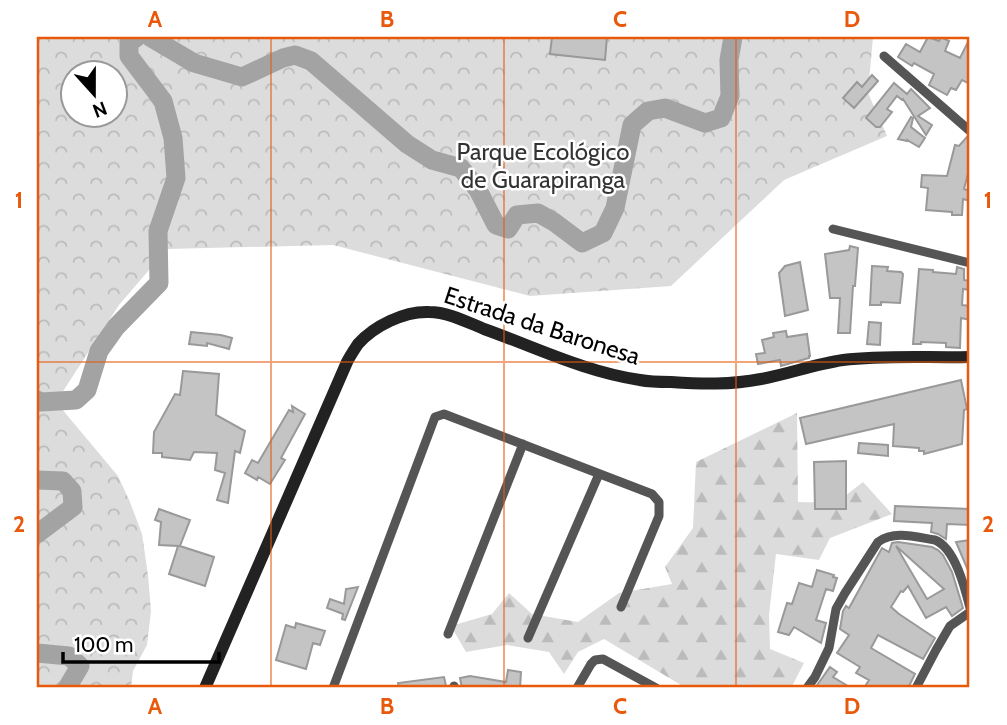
<svg xmlns="http://www.w3.org/2000/svg" width="1007" height="725" viewBox="0 0 1007 725" font-family="Cabin,sans-serif">
<style>
.forest{fill:url(#forest-firs)}
.park{fill:url(#park-crowns);fill-rule:evenodd}
.lines{fill:none;stroke-linecap:round;stroke-linejoin:round}
.river{stroke:#a3a3a3;stroke-width:19}
.building{fill:#c4c4c4;stroke:#999;stroke-width:2;fill-rule:evenodd}
.minor{stroke:#555;stroke-width:9}
.secondary{stroke:#222;stroke-width:12}
.grid{fill:none;stroke:#e8590c;stroke-width:2;stroke-opacity:0.55}
.labels{text-anchor:middle;stroke-width:5;stroke-linejoin:round;paint-order:stroke}
.park-label{font-size:24px;fill:#333;stroke:#fff}
.street-label{font-size:24px;fill:#000;stroke:#fff}
.neatline{fill:none;stroke:#e8590c;stroke-width:2.5}
.grid-label{font-size:23px;text-anchor:middle;font-weight:bold;fill:#e8590c}
</style>
<defs>
<pattern id="forest-firs" width="22" height="20" patternUnits="userSpaceOnUse" patternTransform="scale(1.75)"><rect width="22" height="20" fill="#dcdcdc"/><path d="M5 1l3.5 6h-7zM16 11l3.5 6h-7z" fill="#bbb"/></pattern>
<pattern id="park-crowns" width="20" height="18" patternUnits="userSpaceOnUse" patternTransform="scale(1.75)"><rect width="20" height="18" fill="#dcdcdc"/><path d="M2 6a3 3 0 1 1 6 0M12 15a3 3 0 1 1 6 0" fill="none" stroke="#bbb"/></pattern>
</defs>
<rect width="100%" height="100%" fill="#fff"/>
<!-- forest -->
<path class="forest" d="M 797,413 L 798,502 L 836,503 L 863,482 L 892,514 L 830,538 L 819,560 L 776,554 L 769,615 L 770,649 L 804,663 L 791,688 L 686,688 L 604,639 L 578,652 L 564,674 L 549,652 L 507,645 L 466,652 L 451,626 L 492,614 L 509,593 L 532,614 L 578,622 L 619,593 L 672,584 L 665,567 L 693,528 L 696,462 Z"/>
<!-- park -->
<path class="park" d="M 37,37 L 873,37 L 868,93 L 887,136 L 784,180 L 671,286 L 530,296 L 333,245 L 167,249 L 119,305 L 56,402 L 118,476 L 130,502 L 142,534 L 148,575 L 151,611 L 147,645 L 133,671 L 131,688 L 37,688 ZM 74,74 L 116,74 L 116,116 L 74,116 Z"/>
<g class="lines">
<!-- river -->
<path class="river" d="M 150,37 L 194,63 L 242,77 L 283,58 L 295,55 L 311,61 L 407,144 L 432,160 L 461,168 L 478,190 L 496,225 L 508,229 L 517,215 L 538,213 L 554,222 L 582,243 L 603,233 L 615,208 L 632,125 L 648,111 L 665,108 L 705,123 L 721,118 L 730,96 L 729,60 L 733,37
M 37,400 L 41,402 L 76,400 L 87,390 L 99,351 L 116,327 L 159,283 L 158,231 L 176,178 L 173,138 L 163,101 L 129,56 L 129,43 L 137,37
M 37,480 L 63,481 L 72,491 L 73,507 L 37,534
M 37,653 L 69,656 L 80,666 L 67,688"/>
</g>
<!-- building -->
<path class="building" d="M 552,37 L 607,37 L 605,60 L 550,54 Z
M 928,37 L 939,41 L 941,37 L 949,41 L 945,51 L 960,58 L 970,38 L 970,84 L 962,80 L 956,90 L 951,88 L 947,95 L 929,85 L 934,74 L 914,63 L 912,66 L 898,57 L 906,44 L 920,52 Z
M 872,75 L 878,81 L 854,108 L 843,98 L 857,82 L 862,87 Z
M 894,83 L 907,94 L 911,89 L 930,108 L 918,116 L 932,125 L 926,135 L 903,99 L 902,100 L 897,96 L 887,109 L 892,112 L 880,127 L 876,127 L 866,118 Z
M 911,117 L 913,118 L 911,127 L 925,138 L 919,147 L 907,140 L 907,141 L 898,139 Z
M 967,137 L 970,138 L 970,166 L 964,189 L 970,191 L 970,201 L 963,199 L 962,215 L 952,215 L 952,212 L 926,210 L 928,188 L 921,187 L 922,175 L 947,176 L 955,145 L 959,146 Z
M 850,246 L 858,248 L 855,286 L 853,286 L 850,333 L 838,333 L 840,298 L 830,298 L 825,254 L 849,250 Z
M 800,262 L 808,310 L 785,316 L 779,273 L 785,266 Z
M 872,266 L 888,267 L 887,271 L 901,272 L 903,274 L 900,303 L 881,302 L 881,305 L 870,305 Z
M 957,267 L 964,269 L 964,280 L 970,281 L 970,290 L 963,289 L 962,305 L 970,306 L 970,320 L 961,318 L 960,348 L 946,347 L 946,343 L 921,342 L 921,344 L 913,344 L 919,269 L 933,270 L 933,272 L 956,274 Z
M 869,322 L 881,323 L 880,345 L 867,344 Z
M 786,331 L 787,337 L 807,334 L 810,356 L 809,356 L 809,358 L 781,366 L 780,360 L 758,364 L 756,354 L 765,353 L 762,340 L 774,337 L 773,333 Z
M 191,332 L 221,335 L 232,338 L 229,349 L 207,343 L 207,346 L 189,344 Z
M 183,371 L 219,374 L 216,415 L 245,431 L 240,453 L 235,451 L 228,503 L 217,500 L 225,473 L 215,470 L 217,453 L 194,452 L 190,460 L 162,457 L 162,453 L 153,453 L 154,432 L 175,394 L 180,395 Z
M 961,380 L 967,409 L 964,410 L 962,444 L 924,454 L 924,451 L 919,451 L 919,448 L 893,446 L 894,424 L 806,444 L 800,418 Z
M 292,406 L 305,414 L 281,458 L 285,460 L 270,484 L 258,477 L 257,480 L 245,473 L 252,460 L 258,463 L 289,410 L 293,412 Z
M 859,443 L 888,445 L 888,456 L 858,453 Z
M 846,461 L 846,509 L 815,509 L 814,462 Z
M 895,506 L 970,509 L 970,525 L 947,524 L 946,539 L 938,534 L 931,532 L 932,523 L 894,521 Z
M 159,509 L 190,520 L 180,546 L 214,557 L 205,586 L 169,574 L 178,546 L 159,545 L 161,522 L 155,520 Z
M 970,540 L 970,575 L 956,542 Z
M 898,542 L 932,547 L 938,550 L 943,555 L 952,572 L 963,608 L 952,616 L 946,607 L 926,618 L 908,586 L 903,592 L 901,591 L 891,607 L 899,614 L 935,638 L 923,659 L 878,635 L 871,648 L 915,674 L 908,688 L 864,688 L 869,680 L 856,673 L 860,667 L 837,653 L 849,635 L 840,629 L 843,611 L 846,606 L 849,608 L 882,548 L 889,552 L 892,543 ZM 896,546 L 935,581 L 944,589 L 927,599 Z
M 817,570 L 834,575 L 833,577 L 837,578 L 833,591 L 826,589 L 816,620 L 826,623 L 821,643 L 794,627 L 789,635 L 778,632 L 787,603 L 792,604 L 799,583 L 812,587 Z
M 358,587 L 345,620 L 342,619 L 343,614 L 327,608 L 330,599 L 344,604 L 346,589 Z
M 296,623 L 325,631 L 320,645 L 313,643 L 306,669 L 276,660 L 286,625 L 295,628 Z
M 830,667 L 837,672 L 833,677 L 851,688 L 815,688 Z
M 508,670 L 521,672 L 520,688 L 462,688 L 460,678 L 470,676 L 506,682 Z
M 444,677 L 446,686 L 445,686 L 445,688 L 399,688 L 398,683 Z"/>
<g class="lines">
<!-- minor -->
<path class="minor" d="M 884,56 L 970,131
M 833,229 L 970,263
M 448,634 L 523,444
M 528,638 L 599,474
M 454,686 L 455,688
M 333,688 L 435,417 L 444,414 L 652,494 L 659,502 L 659,516 L 621,607
M 577,688 L 591,664 L 595,660 L 603,659 L 656,688
M 807,688 L 815,677 L 829,648 L 836,609 L 845,593 L 878,542 C 894,530 916,537 935,540 C 955,548 965,588 970,608
M 916,688 L 936,650 L 950,626 L 970,612"/>
<!-- secondary -->
<path class="secondary" d="M 205,688 L 347,362 C 350,356 354,350 358,344 C 374,326 404,311 429,312 C 448,312 467,322 484,329 C 535,347 585,372 640,380 C 650,382 661,382 671,382 C 701,384 731,385 761,379 C 789,374 815,364 843,360 C 885,355 928,358 970,357"/>
</g>
<!-- grid -->
<path class="grid" d="M 271,37 L 271,688M 504,37 L 504,688M 736,37 L 736,688M 37,362 L 970,362"/>
<g class="labels">
<!-- park labels -->
<g class="park-label">
<text x="543" y="160">Parque Ecológico<tspan x="543" dy="28">de Guarapiranga</tspan></text>
</g>
<!-- street labels -->
<g class="street-label">
<text transform="translate(542 326) rotate(18)" y="8">Estrada da Baronesa</text>
</g>
</g>
<!-- border -->
<rect width="1007" height="725" fill="none" stroke="#ffffff" stroke-width="77"/>
<!-- north arrow -->
<g transform="translate(94 94) rotate(159)"><circle r="33" fill="#ffffff" stroke="#999999" stroke-width="2"/>
<path d="M0-5L12 26L0 18L-12 26Z" fill="#000000"/>
<text y="-10" font-size="19" font-weight="bold" text-anchor="middle" fill="#000000">N</text>
</g>
<!-- scale -->
<path d="M63 652v10h156v-10" fill="none" stroke="#000000" stroke-width="3.5"/>
<text x="74" y="652" font-size="21" fill="#000000" stroke="#ffffff" stroke-width="5" paint-order="stroke">100 m</text>
<rect x="38" y="38" width="930" height="648" class="neatline"/>
<g class="grid-label">
<text x="155" y="27">A</text>
<text x="387" y="27">B</text>
<text x="620" y="27">C</text>
<text x="852" y="27">D</text>
<text x="19" y="208">1</text>
<text x="988" y="208">1</text>
<text x="19" y="532">2</text>
<text x="988" y="532">2</text>
<text x="155" y="714">A</text>
<text x="387" y="714">B</text>
<text x="620" y="714">C</text>
<text x="852" y="714">D</text>
</g>
</svg>
